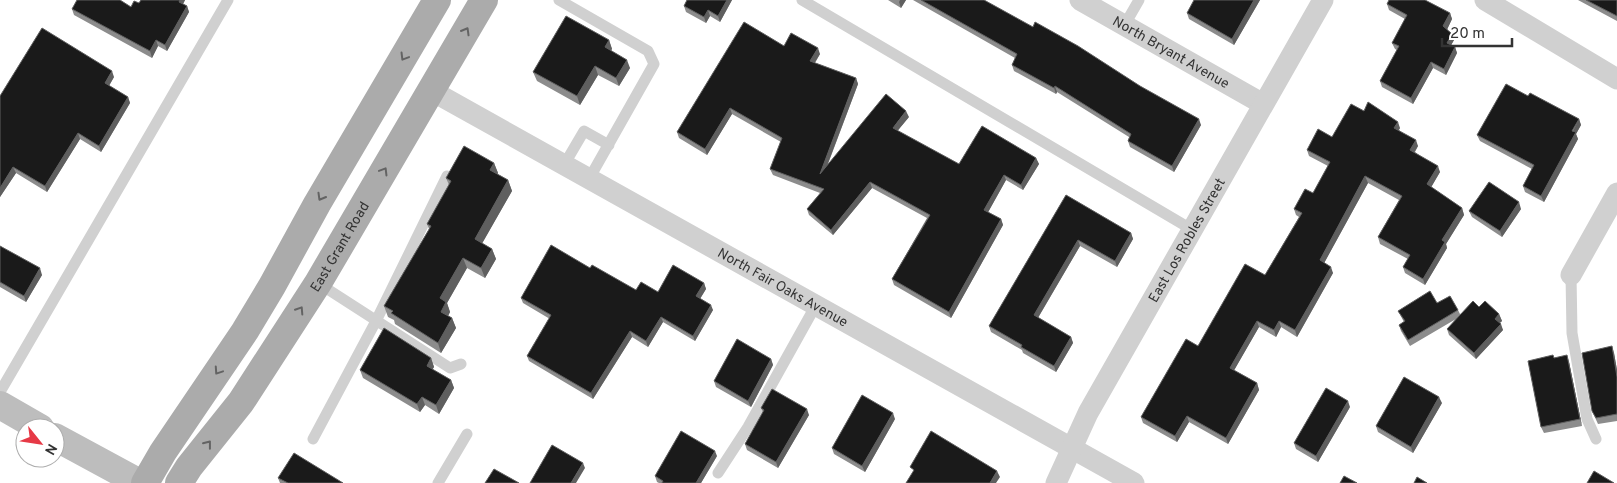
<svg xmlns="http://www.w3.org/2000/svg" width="1617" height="483" viewBox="0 0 1617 483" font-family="Overpass,sans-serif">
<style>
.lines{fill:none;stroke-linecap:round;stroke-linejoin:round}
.lane{stroke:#d0d0d0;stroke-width:11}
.street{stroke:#d0d0d0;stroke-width:21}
.secondary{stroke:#bdbdbd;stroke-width:28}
.primary{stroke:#ababab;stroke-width:28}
.wall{fill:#8c8c8c}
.shaded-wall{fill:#5f5f5f}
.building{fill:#1a1a1a;stroke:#5f5f5f}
.oneway{stroke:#636363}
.labels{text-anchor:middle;stroke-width:5;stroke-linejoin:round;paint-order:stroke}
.street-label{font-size:14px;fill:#333;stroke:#fff}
</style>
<rect width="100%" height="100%" fill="#fff"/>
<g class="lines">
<!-- lane -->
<path class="lane" d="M 559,0 L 648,51 L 654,64 L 589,179
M 802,0 L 1191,229
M 1124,26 L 1139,0
M 564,165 L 584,131 L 609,145
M 1571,275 L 1572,333 L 1587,419 L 1596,439
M 318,283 L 450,368 L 461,364
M 0,392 L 228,0
M 313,439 L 376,321 L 447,176
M 718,473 L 748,427 L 816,305
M 438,483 L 467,434"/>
<!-- street -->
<g class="street">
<path id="s1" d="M 1080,0 L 1263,104"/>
<path d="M 1485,0 L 1617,79"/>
<path id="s2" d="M 432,91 L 1134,483"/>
<path d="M 1571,275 L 1617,193"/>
<path id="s3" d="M 1056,483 L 1088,413 L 1323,0"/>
</g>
<!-- secondary -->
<path class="secondary" d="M 0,405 L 40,428
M 55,437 L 140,483"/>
<!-- primary -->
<g class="primary">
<path d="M 145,483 L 163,452 L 245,331 L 272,286 L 317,204 L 437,0"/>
<path id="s4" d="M 179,483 L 189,467 L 241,402 L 318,283 L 484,0"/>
</g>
</g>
<!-- wall -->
<path class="wall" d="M 141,0 L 185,0 L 183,4 L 187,6 L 189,12 L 167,51 L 158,46 L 152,58 L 74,15 L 72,9 L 131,7 L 139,3 Z
M 687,0 L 732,0 L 720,22 L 710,16 L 706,23 L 686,12 L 684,6 Z
M 888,0 L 906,0 L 901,8 Z
M 913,0 L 984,0 L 1201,125 L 1174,172 L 1130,147 L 1128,141 L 1129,137 L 1057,92 L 1056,94 L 1014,71 L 1012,65 L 1015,58 Z
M 1260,0 L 1234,45 L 1189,19 L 1187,13 Z
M 1578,0 L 1617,0 L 1617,21 Z
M 1387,4 L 1450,13 L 1452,19 L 1447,29 L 1452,34 L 1454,40 L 1451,45 L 1455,47 L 1457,53 L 1446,75 L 1433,68 L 1413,104 L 1382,87 L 1380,81 L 1397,50 L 1395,49 L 1392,43 L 1405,19 L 1389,10 Z
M 609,40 L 612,49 L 611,50 L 630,68 L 619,86 L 598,75 L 580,105 L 537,81 L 533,72 Z
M 784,46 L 820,54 L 815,63 L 856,78 L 858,84 L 828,164 L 909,117 L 897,131 L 959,164 L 1036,158 L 1039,164 L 1023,190 L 1006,180 L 988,212 L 1001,219 L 1003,225 L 951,318 L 894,285 L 892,279 L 927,218 L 872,188 L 833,235 L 809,215 L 807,209 L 820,193 L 773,175 L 770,169 L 781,142 L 732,114 L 707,155 L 679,138 L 677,132 Z
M 114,77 L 109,86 L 128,97 L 130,103 L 101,152 L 80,139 L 47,192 L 16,173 L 0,197 L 0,96 Z
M 1528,96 L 1579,119 L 1581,125 L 1576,134 L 1578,139 L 1544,202 L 1525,192 L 1523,186 L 1532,169 L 1480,141 L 1477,135 Z
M 1364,111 L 1400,128 L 1399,130 L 1418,146 L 1415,152 L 1440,172 L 1431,187 L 1462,208 L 1464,215 L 1446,244 L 1447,248 L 1425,285 L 1405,273 L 1403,267 L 1408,259 L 1380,244 L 1378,237 L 1399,200 L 1368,183 L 1324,263 L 1333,273 L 1297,337 L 1281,327 L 1276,337 L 1259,327 L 1234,370 L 1257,383 L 1259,390 L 1228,444 L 1189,422 L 1177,442 L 1143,423 L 1141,417 L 1198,346 L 1265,275 L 1299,217 L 1296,215 L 1294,209 L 1313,193 L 1328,166 L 1309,156 L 1307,150 L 1332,137 Z
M 494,163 L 498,173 L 497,174 L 508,180 L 512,191 L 482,243 L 492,249 L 496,259 L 485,278 L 467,268 L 447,303 L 450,312 L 448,316 L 452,318 L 456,328 L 441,353 L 395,324 L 394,320 L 388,317 L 384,306 L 429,229 L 427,224 L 449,185 L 446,178 Z
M 1066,195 L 1131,233 L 1133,239 L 1117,267 L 1080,246 L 1038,318 L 1071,337 L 1073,343 L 1056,372 L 1023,353 L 1022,350 L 991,332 L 989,326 Z
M 1521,209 L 1502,237 L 1472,217 L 1469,211 Z
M 0,246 L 42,275 L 26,302 L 0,287 Z
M 590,268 L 636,290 L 658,292 L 704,283 L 706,289 L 700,299 L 713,310 L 695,341 L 663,322 L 648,347 L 632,337 L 593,399 L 529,361 L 527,356 L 550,319 L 523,303 L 521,298 Z
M 1479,307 L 1499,314 L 1502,321 L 1499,323 L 1503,330 L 1476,359 L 1449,335 L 1447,329 L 1456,319 L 1410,346 L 1401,331 L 1399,325 L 1404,322 L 1398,311 L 1458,310 L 1460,314 Z
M 1614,353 L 1617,370 L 1617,421 L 1598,424 L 1592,411 Z
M 431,358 L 434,367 L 432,369 L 451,380 L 454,388 L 439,414 L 425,405 L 420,412 L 363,378 L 360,370 Z
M 1554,358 L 1569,362 L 1582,426 L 1544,433 L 1541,427 Z
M 771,359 L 773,365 L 751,407 L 716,387 L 714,381 Z
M 1442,403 L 1413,453 L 1378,432 L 1376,426 Z
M 1350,407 L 1318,462 L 1296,449 L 1294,443 Z
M 761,408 L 809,415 L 778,468 L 747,450 L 745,444 L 763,412 Z
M 895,419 L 865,472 L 834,454 L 832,448 Z
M 717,456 L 701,483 L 659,483 L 657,482 L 655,476 Z
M 278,478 L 343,483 L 280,483 Z"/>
<!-- shaded-wall -->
<path class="shaded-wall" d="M 180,0 L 185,0 L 181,8 L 179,2 Z
M 727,0 L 732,0 L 720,22 L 718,16 Z
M 900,0 L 906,0 L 901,8 L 899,2 Z
M 1254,0 L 1260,0 L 1234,45 L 1232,39 Z
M 187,6 L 189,12 L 167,51 L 165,45 Z
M 708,10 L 710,16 L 706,23 L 704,17 Z
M 1450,13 L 1452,19 L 1446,32 L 1443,26 Z
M 1452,34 L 1454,40 L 1449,49 L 1447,43 Z
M 156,40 L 158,46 L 152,58 L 150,51 Z
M 609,40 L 612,49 L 608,55 L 605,47 Z
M 1455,47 L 1457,53 L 1446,75 L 1444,69 Z
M 818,48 L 820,54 L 812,67 L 810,61 Z
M 627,60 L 630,68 L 619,86 L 616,78 Z
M 1431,62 L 1433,68 L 1413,104 L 1411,98 Z
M 595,66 L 598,75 L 580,105 L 577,96 Z
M 112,71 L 114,77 L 107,89 L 105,83 Z
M 856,78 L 858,84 L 822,179 L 820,174 Z
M 1055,86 L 1057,92 L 1056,94 L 1054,88 Z
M 128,97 L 130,103 L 101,152 L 99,146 Z
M 730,108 L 732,114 L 707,155 L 705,149 Z
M 906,111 L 909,117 L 895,134 L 893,128 Z
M 1199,119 L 1201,125 L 1174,172 L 1172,166 Z
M 1579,119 L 1581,125 L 1576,134 L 1578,139 L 1544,202 L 1541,196 Z
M 1398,122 L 1400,128 L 1396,134 L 1394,128 Z
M 78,133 L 80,139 L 47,192 L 45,186 Z
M 1416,140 L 1418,146 L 1412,156 L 1410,150 Z
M 1036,158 L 1039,164 L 1023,190 L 1021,185 Z
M 494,163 L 498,173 L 494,181 L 490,170 Z
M 1438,166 L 1440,172 L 1429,191 L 1427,184 Z
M 13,167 L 16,173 L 0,197 L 0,188 Z
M 1004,175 L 1006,180 L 986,216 L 984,210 Z
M 1365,176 L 1368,183 L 1322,267 L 1320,260 Z
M 508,180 L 512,191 L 479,249 L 475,239 Z
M 870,182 L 872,188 L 833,235 L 831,230 Z
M 1519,202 L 1521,209 L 1502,237 L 1500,231 Z
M 1462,208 L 1464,215 L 1446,244 L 1447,248 L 1425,285 L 1423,279 L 1442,240 Z
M 1001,219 L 1003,225 L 951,318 L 949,312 Z
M 1131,233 L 1133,239 L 1117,267 L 1115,261 Z
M 1078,240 L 1080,246 L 1036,321 L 1034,315 Z
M 492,249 L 496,259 L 485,278 L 481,268 Z
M 463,258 L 467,268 L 447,303 L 450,312 L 445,322 L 441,312 L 440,298 Z
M 1331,267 L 1333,273 L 1297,337 L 1295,330 Z
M 40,268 L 42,275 L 26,302 L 24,296 Z
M 704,283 L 706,289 L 698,302 L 696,296 Z
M 711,305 L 713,310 L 695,341 L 693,336 Z
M 1499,314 L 1502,321 L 1498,325 L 1495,319 Z
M 661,317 L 663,322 L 648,347 L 646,341 Z
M 452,318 L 456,328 L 441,353 L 438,343 Z
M 1257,321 L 1259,327 L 1232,374 L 1230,368 Z
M 1279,321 L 1281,327 L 1276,337 L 1274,330 Z
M 1501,324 L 1503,330 L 1476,359 L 1474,353 Z
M 630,331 L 632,337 L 593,399 L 591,393 Z
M 1071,337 L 1073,343 L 1056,372 L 1054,366 Z
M 1612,346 L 1614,353 L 1617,370 L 1617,377 Z
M 1567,355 L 1569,362 L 1582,426 L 1580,419 Z
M 431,358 L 434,367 L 430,374 L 427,366 Z
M 771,359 L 773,365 L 751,407 L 748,401 Z
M 451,380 L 454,388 L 439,414 L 436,405 Z
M 1257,383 L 1259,390 L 1228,444 L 1226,438 Z
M 422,397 L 425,405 L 420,412 L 417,404 Z
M 1439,397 L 1442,403 L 1413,453 L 1411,447 Z
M 1348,401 L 1350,407 L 1318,462 L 1316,456 Z
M 807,409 L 809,415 L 778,468 L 776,462 Z
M 893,413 L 895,419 L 865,472 L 862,466 Z
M 1187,416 L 1189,422 L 1177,442 L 1175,436 Z
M 715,451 L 717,456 L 701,483 L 696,483 Z
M 583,463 L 585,468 L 576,483 L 571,483 Z
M 997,471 L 1000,477 L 996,483 L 990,483 Z"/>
<!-- building -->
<path class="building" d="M 77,0 L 120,0 L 131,7 L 134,1 L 139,3 L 141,0 L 180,0 L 179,2 L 187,6 L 165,45 L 156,40 L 150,51 L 72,9 Z
M 687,0 L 727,0 L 718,16 L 708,10 L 704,17 L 684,6 Z
M 921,0 L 984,0 L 1033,27 L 1035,22 L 1078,46 L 1140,86 L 1199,119 L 1172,166 L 1128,141 L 1131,134 L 1055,86 L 1054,88 L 1012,65 L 1017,54 Z
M 1194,0 L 1254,0 L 1232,39 L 1187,13 Z
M 1389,0 L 1425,0 L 1450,13 L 1443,26 L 1452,34 L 1447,43 L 1455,47 L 1444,69 L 1431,62 L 1411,98 L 1380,81 L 1399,46 L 1392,43 L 1407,15 L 1387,4 Z
M 1586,0 L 1617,0 L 1617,16 Z
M 566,16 L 609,40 L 605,47 L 627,60 L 616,78 L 595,66 L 577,96 L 533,72 Z
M 744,22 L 784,46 L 791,33 L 818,48 L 810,61 L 856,78 L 820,174 L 886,94 L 906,111 L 893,128 L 959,164 L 982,126 L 1036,158 L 1021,185 L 1004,175 L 984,210 L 1001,219 L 949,312 L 892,279 L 930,215 L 870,182 L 831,230 L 807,209 L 824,189 L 770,169 L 782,138 L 730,108 L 705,149 L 677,132 Z
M 42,28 L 112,71 L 105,83 L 128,97 L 99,146 L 78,133 L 45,186 L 13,167 L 0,188 L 0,96 Z
M 1506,84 L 1528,96 L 1530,93 L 1579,119 L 1572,131 L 1576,132 L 1541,196 L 1523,186 L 1534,165 L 1477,135 Z
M 1368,102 L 1398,122 L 1394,128 L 1416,140 L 1410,150 L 1438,166 L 1427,184 L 1462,208 L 1442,240 L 1445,242 L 1423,279 L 1403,267 L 1410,255 L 1378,237 L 1402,196 L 1365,176 L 1320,260 L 1331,267 L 1295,330 L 1279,321 L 1274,330 L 1257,321 L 1230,368 L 1257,383 L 1226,438 L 1187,416 L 1175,436 L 1141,417 L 1186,339 L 1198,346 L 1245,264 L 1265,275 L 1302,213 L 1294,209 L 1305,189 L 1313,193 L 1330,162 L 1307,150 L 1318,129 L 1332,137 L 1351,104 L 1364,111 Z
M 464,146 L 494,163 L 490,170 L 508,180 L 475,239 L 492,249 L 481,268 L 463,258 L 440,298 L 446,302 L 441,312 L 452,318 L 438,343 L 391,313 L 393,311 L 384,306 L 431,226 L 427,224 L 451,181 L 446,178 Z
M 1489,182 L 1519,202 L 1500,231 L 1469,211 Z
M 1066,195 L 1131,233 L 1115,261 L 1078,240 L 1034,315 L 1071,337 L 1054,366 L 1021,347 L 1022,345 L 989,326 Z
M 551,245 L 590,268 L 592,265 L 636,290 L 641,282 L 658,292 L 673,265 L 704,283 L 696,296 L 711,305 L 693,336 L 661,317 L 646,341 L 630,331 L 591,393 L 527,356 L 551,315 L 521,298 Z
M 0,246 L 40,268 L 24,296 L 0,282 Z
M 1430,291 L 1437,303 L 1450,296 L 1458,310 L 1408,340 L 1399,325 L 1405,321 L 1398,311 Z
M 1473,301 L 1479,307 L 1485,301 L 1499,314 L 1495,319 L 1501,324 L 1474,353 L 1447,329 Z
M 384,328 L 431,358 L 427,366 L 451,380 L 436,405 L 422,397 L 417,404 L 360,370 Z
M 737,339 L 771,359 L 748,401 L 714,381 Z
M 1612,346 L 1617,377 L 1617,414 L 1596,418 L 1592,411 L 1582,353 Z
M 1553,355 L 1554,358 L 1567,355 L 1580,419 L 1541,427 L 1528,361 Z
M 1404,377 L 1439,397 L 1411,447 L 1376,426 Z
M 1326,388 L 1348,401 L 1316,456 L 1294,443 Z
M 772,389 L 807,409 L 776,462 L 745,444 L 764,410 L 761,408 Z
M 862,395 L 893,413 L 862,466 L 832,448 Z
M 681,431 L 715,451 L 696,483 L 662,483 L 663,481 L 655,476 Z
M 931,431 L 997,471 L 990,483 L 906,483 L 914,470 L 910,467 Z
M 552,445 L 583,463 L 571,483 L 530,483 Z
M 294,453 L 343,483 L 288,483 L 278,478 Z
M 494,469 L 519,483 L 485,483 Z
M 1594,471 L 1614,483 L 1587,483 Z
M 1344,476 L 1357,483 L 1340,483 Z
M 1417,477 L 1427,483 L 1414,483 Z"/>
<!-- one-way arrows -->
<defs><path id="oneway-chevron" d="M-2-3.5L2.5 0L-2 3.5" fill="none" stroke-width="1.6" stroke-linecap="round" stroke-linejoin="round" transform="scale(1.25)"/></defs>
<g class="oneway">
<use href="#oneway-chevron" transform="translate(466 31) rotate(-60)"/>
<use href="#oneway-chevron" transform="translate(404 57) rotate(121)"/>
<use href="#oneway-chevron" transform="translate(384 171) rotate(-59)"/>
<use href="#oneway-chevron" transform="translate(321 197) rotate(120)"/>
<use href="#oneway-chevron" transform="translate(300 310) rotate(-57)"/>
<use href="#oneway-chevron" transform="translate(218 371) rotate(124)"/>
<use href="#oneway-chevron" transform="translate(208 444) rotate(-52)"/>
</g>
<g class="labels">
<!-- street labels -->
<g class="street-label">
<text dy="5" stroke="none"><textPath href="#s1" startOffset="105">North Bryant Avenue</textPath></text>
<text dy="5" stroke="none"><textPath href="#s3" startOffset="276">East Los Robles Street</textPath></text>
<text dy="5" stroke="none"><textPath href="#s4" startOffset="286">East Grant Road</textPath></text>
<text dy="5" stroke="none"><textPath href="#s2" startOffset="402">North Fair Oaks Avenue</textPath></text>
</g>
</g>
<!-- north arrow -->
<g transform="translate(40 443) rotate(120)"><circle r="24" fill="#ffffff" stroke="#adadad"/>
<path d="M0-4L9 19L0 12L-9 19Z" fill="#e63946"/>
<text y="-8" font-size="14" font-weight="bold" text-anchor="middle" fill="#333333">N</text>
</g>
<!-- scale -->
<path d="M1442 38v8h70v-8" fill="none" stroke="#333333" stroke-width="2.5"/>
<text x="1450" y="38" font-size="15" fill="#333333" stroke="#ffffff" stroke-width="4" paint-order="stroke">20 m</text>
</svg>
